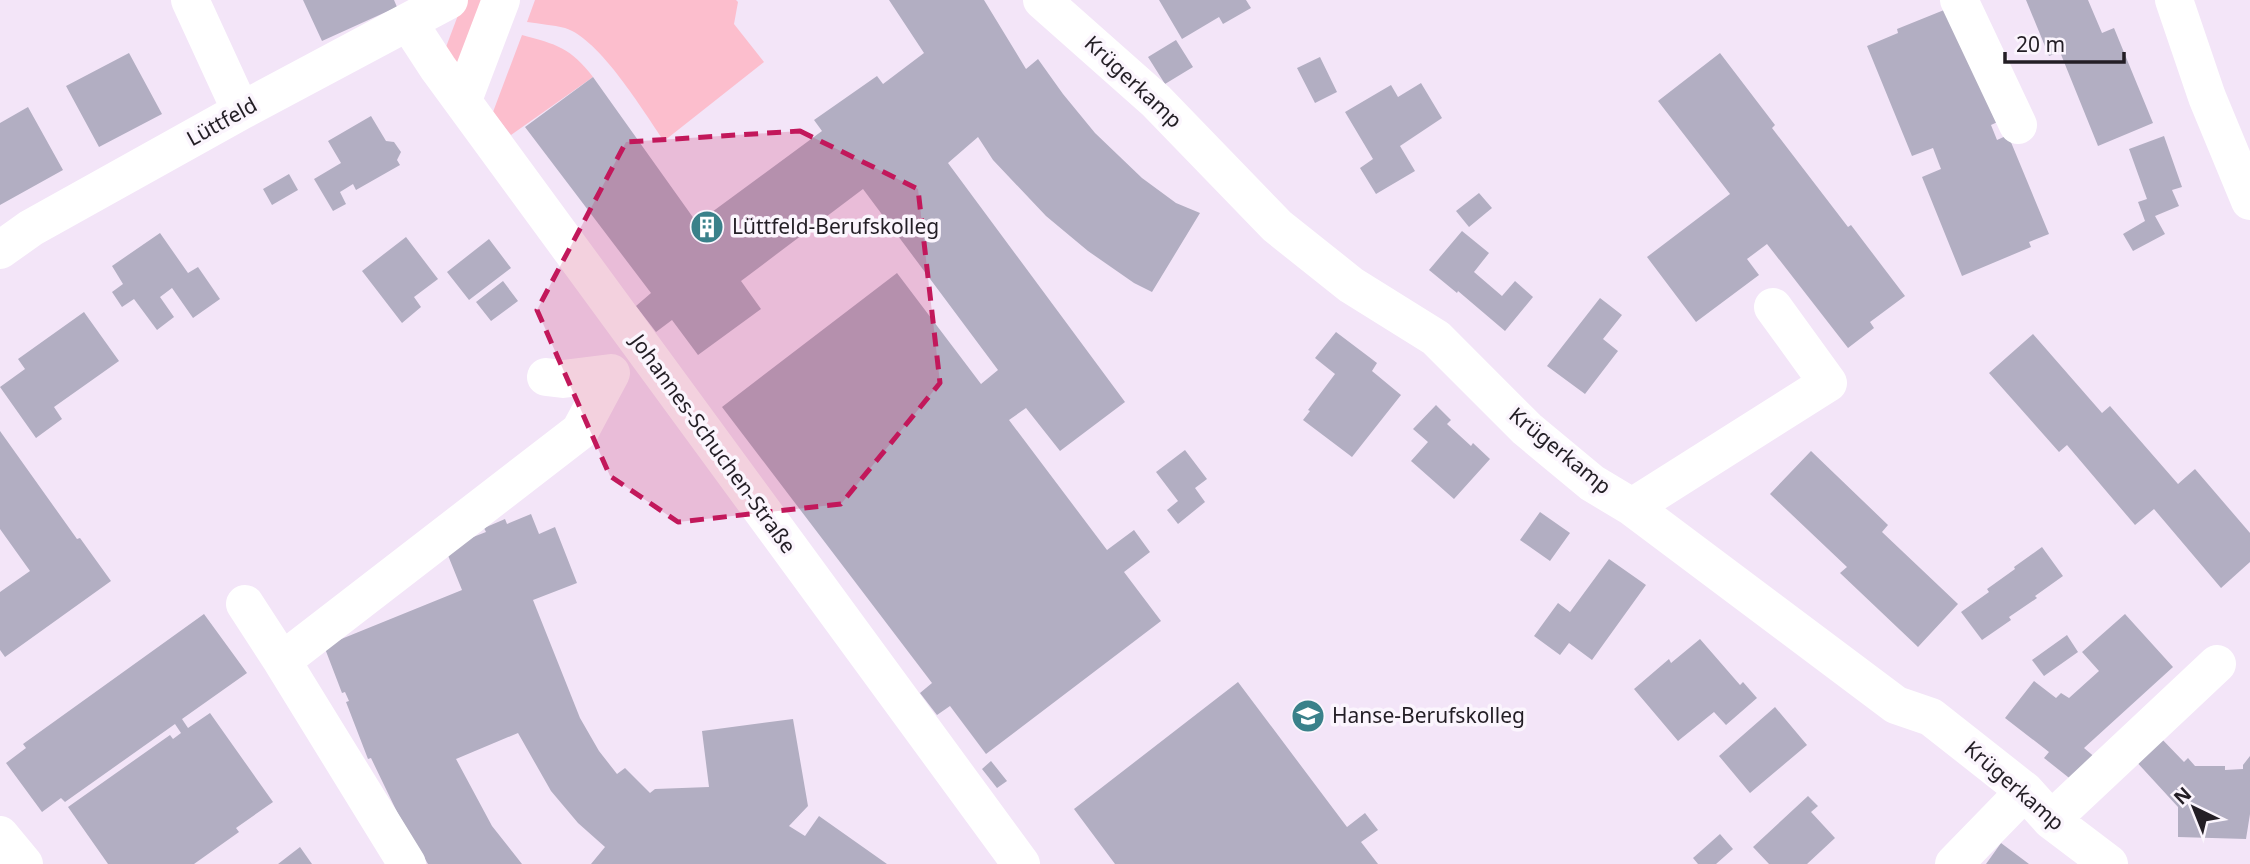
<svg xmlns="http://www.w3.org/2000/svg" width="2250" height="864" viewBox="0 0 2250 864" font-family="'Noto Sans',sans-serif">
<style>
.green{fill:#fcbecd}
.building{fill:#b2aec2}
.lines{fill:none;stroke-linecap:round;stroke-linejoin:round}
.minor{stroke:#fff;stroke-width:38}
.marked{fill:#c2185b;fill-opacity:0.2;stroke:#c2185b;stroke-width:5;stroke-dasharray:14 9;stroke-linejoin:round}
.labels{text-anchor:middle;stroke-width:7;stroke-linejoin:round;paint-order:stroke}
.street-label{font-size:21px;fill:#231e25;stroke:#fbf5fd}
.poi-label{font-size:21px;fill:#231e25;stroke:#fbf5fd;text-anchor:start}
</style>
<rect width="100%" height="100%" fill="#f3e5f8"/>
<!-- green -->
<path class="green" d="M 468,0 L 484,0 L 459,66 L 446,47 L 463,2 Z
M 535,0 L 736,0 L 738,2 L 734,24 L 764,62 L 664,141 C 643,111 600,39 565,28 C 553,25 540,24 527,22 Z
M 522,35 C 556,44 571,48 593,77 L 511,135 L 493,112 Z"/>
<!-- building -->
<path class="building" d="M 303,0 L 394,0 L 397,7 L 322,41 Z
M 889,0 L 984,0 L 1026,69 L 1038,59 L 1063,94 L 1095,133 L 1142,178 L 1176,203 L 1200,213 L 1152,292 L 1134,283 L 1088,251 L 1046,216 L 993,160 L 978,137 L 948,163 L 1125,402 L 1060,451 L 1026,408 L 1009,420 L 1107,550 L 1134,530 L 1150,552 L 1124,572 L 1161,621 L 986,754 L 950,706 L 937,715 L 920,693 L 932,683 L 722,407 L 897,273 L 981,384 L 998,370 L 863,189 L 741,281 L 761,309 L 698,355 L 672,320 L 656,332 L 636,306 L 651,293 L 525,127 L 593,77 L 697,223 L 822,131 L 814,120 L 877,76 L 883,84 L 924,53 Z
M 1159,0 L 1246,0 L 1251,8 L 1223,24 L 1219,17 L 1182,39 Z
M 2026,0 L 2088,0 L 2102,33 L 2114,28 L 2153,123 L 2098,146 L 2060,52 L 2049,56 Z
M 1949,8 L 2002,120 L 1991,125 L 1997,140 L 2008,135 L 2049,234 L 2029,242 L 2031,247 L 1962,276 L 1922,177 L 1941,169 L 1933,148 L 1912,156 L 1867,46 L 1898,33 L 1897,29 Z
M 1176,40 L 1193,67 L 1165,84 L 1148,57 Z
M 129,53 L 162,114 L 99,147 L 66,86 Z
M 1720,53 L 1775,125 L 1772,128 L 1848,227 L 1851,225 L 1905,296 L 1870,322 L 1874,328 L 1848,348 L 1767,244 L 1747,259 L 1759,275 L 1696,322 L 1647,257 L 1730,194 L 1658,101 Z
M 1320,57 L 1337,92 L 1315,103 L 1297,68 Z
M 1421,83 L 1442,118 L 1400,146 L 1415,171 L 1376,194 L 1360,168 L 1373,159 L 1345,112 L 1391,85 L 1398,97 Z
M 28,107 L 63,170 L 0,205 L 0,123 Z
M 371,116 L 386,141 L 394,142 L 401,152 L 397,160 L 400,165 L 356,190 L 353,184 L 340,192 L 346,204 L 333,211 L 314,179 L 341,163 L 328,141 Z
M 2164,136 L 2182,187 L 2172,190 L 2179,206 L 2155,216 L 2165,234 L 2133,251 L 2123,234 L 2145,221 L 2138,202 L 2147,199 L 2129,149 Z
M 289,174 L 298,190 L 272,205 L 263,189 Z
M 1479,193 L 1492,208 L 1469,227 L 1456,211 Z
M 1462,231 L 1489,253 L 1474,272 L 1502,296 L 1515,281 L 1533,297 L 1505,331 L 1458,291 L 1457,293 L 1429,270 Z
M 160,233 L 188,273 L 198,267 L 220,299 L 193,318 L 172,288 L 160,297 L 174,317 L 157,330 L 134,299 L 122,307 L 112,292 L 123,284 L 112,266 Z
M 406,237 L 438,279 L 414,297 L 421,307 L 402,323 L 362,271 Z
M 489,239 L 511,268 L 469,300 L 447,272 Z
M 503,281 L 518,301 L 491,321 L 476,302 Z
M 1600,298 L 1622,315 L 1603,339 L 1618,351 L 1585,394 L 1547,366 Z
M 84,312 L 119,361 L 54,407 L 62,419 L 36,438 L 0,387 L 25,369 L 18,359 Z
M 1336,332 L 1377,363 L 1372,371 L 1401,395 L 1352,457 L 1303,420 L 1310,411 L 1308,410 L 1335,374 L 1315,358 Z
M 2033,334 L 2102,413 L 2110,406 L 2178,484 L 2195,469 L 2250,533 L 2250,562 L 2221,588 L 2154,509 L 2135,525 L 2067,445 L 2059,452 L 1989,373 Z
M 1436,405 L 1451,420 L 1447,424 L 1471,446 L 1473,443 L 1490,459 L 1454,499 L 1411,461 L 1428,442 L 1413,429 Z
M 0,431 L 77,539 L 80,538 L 111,581 L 5,657 L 0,650 L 0,592 L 30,571 L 0,529 Z
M 1185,450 L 1207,479 L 1195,488 L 1205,502 L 1178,524 L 1167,510 L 1178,501 L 1156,472 Z
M 1811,451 L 1888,525 L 1882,532 L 1958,604 L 1918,647 L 1840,573 L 1847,567 L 1770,494 Z
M 1540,512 L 1570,533 L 1550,561 L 1520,540 Z
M 531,514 L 539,534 L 555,527 L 577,583 L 533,600 L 580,718 L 599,751 L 617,774 L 625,768 L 650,793 L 655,789 L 709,787 L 702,731 L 793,719 L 808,806 L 789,826 L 805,836 L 819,816 L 887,864 L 591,864 L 605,847 L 578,823 L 551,791 L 518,733 L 456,759 L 492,826 L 522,864 L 428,864 L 398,814 L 371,758 L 368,759 L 346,702 L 349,701 L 345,692 L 342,693 L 324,646 L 462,590 L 445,548 L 486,532 L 484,528 L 505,519 L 507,524 Z
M 2042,547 L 2063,576 L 2035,596 L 2037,598 L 2009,617 L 2011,620 L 1982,640 L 1961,612 L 1989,592 L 1987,589 L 2015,569 L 2014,567 Z
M 1609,559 L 1646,585 L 1592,660 L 1569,643 L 1560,655 L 1534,636 L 1558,603 L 1570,612 Z
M 204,614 L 247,673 L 182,719 L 188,728 L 210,713 L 273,802 L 236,828 L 239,832 L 194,864 L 108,864 L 68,807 L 170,735 L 173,739 L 181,733 L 175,724 L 65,802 L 61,798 L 42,812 L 6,763 L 26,748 L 23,744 Z
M 2125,614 L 2173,667 L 2084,748 L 2097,759 L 2073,781 L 2044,758 L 2049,752 L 2005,718 L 2034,681 L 2056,698 L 2061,693 L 2069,698 L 2099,671 L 2082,652 Z
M 2067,635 L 2078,652 L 2044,676 L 2032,660 Z
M 1700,639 L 1740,685 L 1743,682 L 1757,698 L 1726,725 L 1714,712 L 1678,741 L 1634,689 L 1669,659 L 1671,663 Z
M 1238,682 L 1347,827 L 1365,813 L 1378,830 L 1361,842 L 1378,864 L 1115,864 L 1074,809 Z
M 1775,707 L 1807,745 L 1750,793 L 1719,756 Z
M 2158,735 L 2184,762 L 2188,758 L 2195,766 L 2225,766 L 2225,770 L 2243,769 L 2243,765 L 2250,756 L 2250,814 L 2246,839 L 2178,837 L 2178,807 L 2133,758 Z
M 991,761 L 1007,781 L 997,788 L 982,769 Z
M 1808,796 L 1818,806 L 1811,812 L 1835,838 L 1807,864 L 1769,864 L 1753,847 Z
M 1720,834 L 1733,849 L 1716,864 L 1698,864 L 1693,858 Z
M 2001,843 L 2029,864 L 1986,864 Z
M 300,847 L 312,864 L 278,864 Z"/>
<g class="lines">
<!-- minor -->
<path class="minor" d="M 190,0 L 241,111
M 1042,0 L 1156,101 L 1277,226 L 1351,285 L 1436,338 L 1527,429 L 1592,483 L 1632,507 L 1896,705 L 1931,717 L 2025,791 L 2051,820 L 2109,864
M 1959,0 L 2018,125
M 2174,0 L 2207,97 L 2250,201
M 408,22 L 438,68 L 1021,864
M 463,100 L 501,0
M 0,250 L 31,228 L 241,111 L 449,0
M 1632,507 L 1828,383 L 1773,307
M 245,604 L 282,661 L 580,431 L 611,373 L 563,379 L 546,377
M 282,661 L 407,864
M 2051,820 L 2217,664
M 0,835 L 24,864
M 1954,864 L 2025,791"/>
</g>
<!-- marked area -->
<path class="marked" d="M 800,131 L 918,189 L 940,383 L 841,504 L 678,522 L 610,476 L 537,310 L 626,142 Z"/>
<!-- icons -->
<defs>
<symbol id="building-disc" viewBox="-11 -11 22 22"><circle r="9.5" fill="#3a818a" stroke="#fbf5fd"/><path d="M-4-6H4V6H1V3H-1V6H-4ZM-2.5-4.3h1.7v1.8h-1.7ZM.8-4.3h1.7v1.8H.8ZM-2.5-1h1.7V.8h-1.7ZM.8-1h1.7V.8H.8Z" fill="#fff"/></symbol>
<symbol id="school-disc" viewBox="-11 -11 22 22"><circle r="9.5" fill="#3a818a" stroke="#fbf5fd"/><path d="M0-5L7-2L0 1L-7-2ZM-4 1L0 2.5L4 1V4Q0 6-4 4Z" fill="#fff"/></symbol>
</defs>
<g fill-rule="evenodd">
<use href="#building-disc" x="688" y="208" width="38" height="38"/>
<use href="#school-disc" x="1289" y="697" width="38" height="38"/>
</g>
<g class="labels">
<!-- street labels -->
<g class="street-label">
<text transform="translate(1133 82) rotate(43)" y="7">Krügerkamp</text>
<text transform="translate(222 122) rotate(-29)" y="7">Lüttfeld</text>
<text transform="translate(713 444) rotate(54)" y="7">Johannes-Schuchen-Straße</text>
<text transform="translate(1560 451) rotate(39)" y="7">Krügerkamp</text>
<text transform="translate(2014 786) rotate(41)" y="7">Krügerkamp</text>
</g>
<!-- poi labels -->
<g class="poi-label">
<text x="732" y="234">Lüttfeld-Berufskolleg</text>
<text x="1332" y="723">Hanse-Berufskolleg</text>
</g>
</g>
<!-- north arrow -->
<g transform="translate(2194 808) rotate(317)" stroke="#fbf5fd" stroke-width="5" paint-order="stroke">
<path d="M0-5L12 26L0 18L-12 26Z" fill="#231e25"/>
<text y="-10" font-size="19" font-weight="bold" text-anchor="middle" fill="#231e25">N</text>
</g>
<!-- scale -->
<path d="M2005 52v10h119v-10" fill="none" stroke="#231e25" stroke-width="3.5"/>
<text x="2016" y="52" font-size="21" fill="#231e25" stroke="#fbf5fd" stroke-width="5" paint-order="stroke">20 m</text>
</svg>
